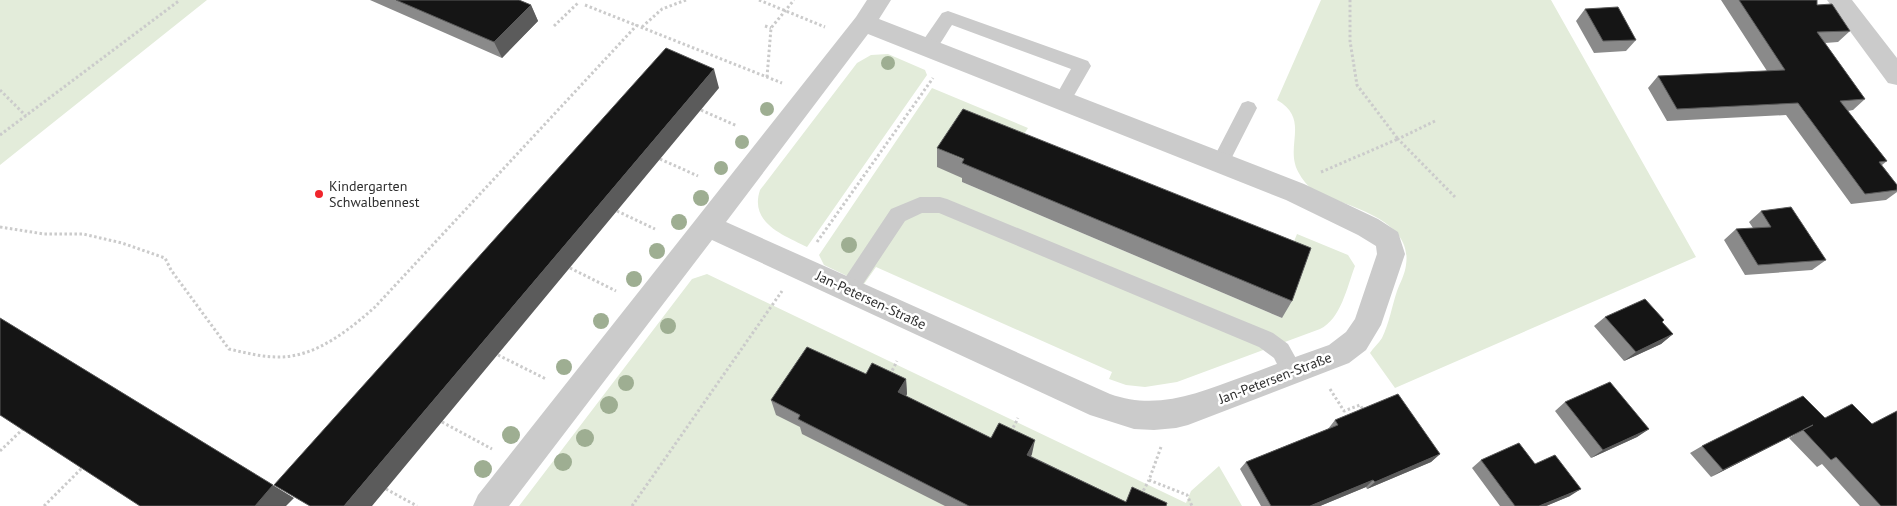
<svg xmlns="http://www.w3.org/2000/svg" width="1897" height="506" viewBox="0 0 1897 506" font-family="'PT Sans',sans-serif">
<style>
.green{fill:#e3ecda}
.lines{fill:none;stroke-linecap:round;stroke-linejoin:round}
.path{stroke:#cbcbcb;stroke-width:3;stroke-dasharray:2.5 2.5;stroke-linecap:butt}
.lane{fill:#cbcbcb;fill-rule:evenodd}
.street{fill:#cbcbcb;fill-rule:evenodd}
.tree{fill:#9eae92}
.wall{fill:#8a8a8a}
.shaded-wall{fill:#5b5b5b}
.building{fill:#151515;stroke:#5b5b5b}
.poi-dot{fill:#f0252c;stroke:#fff;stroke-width:2}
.labels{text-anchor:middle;stroke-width:5;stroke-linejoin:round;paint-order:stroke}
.poi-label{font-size:14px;fill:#2e2e2e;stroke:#fff;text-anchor:start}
.street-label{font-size:14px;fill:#2e2e2e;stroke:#fff}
</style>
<rect width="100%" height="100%" fill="#fff"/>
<!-- green -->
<path class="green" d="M 0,0 L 207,0 L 0,165 Z
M 1321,0 L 1551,0 L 1696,257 L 1395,388 L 1370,353 C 1373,348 1379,343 1382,338 C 1389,324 1392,306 1397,291 C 1400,283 1405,274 1406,265 C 1413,219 1348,207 1319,193 C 1311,190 1304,182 1300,175 C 1282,148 1312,120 1277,100 Z
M 888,54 L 925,70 L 927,75 L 807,247 C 783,235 749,223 760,190 L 857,63 L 871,55 Z
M 932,88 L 1028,128 L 1011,154 L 964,178 L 962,182 L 1282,318 L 1286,261 L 1297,234 L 1348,255 L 1355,266 C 1347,287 1341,319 1320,329 L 1177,382 L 1145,387 L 1126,385 L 1109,379 L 1112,372 L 876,267 L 864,284 L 824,265 L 819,255 Z
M 707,274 L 1186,503 L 1191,491 L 1219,466 L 1242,506 L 519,506 L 692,279 Z"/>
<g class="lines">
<!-- path -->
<path class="path" d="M 759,0 L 825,27
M 585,5 L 782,83
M 554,26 L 579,2
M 765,26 L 771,28
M 642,27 L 662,9 L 686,0
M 767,77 L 771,28 L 794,0
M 0,90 L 26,116
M 701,110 L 737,126
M 1435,121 L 1398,139 L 1455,197
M 0,135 L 180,0
M 660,159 L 698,176
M 1321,172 L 1398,139 L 1357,85 L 1350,41 L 1350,0
M 617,211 L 655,229
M 0,227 L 44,234 L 83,234 L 122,243 L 165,258 L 171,270 L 229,349 C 246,353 262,357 279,357 C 316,357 349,330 375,307 L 637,25
M 817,242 L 933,78
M 570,268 L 616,291
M 498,355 L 546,379
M 890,375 L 897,361
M 1330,389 L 1344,411 L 1360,405 L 1364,411
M 442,422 L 492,449
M 1011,432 L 1018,418
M 1161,447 L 1149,480 L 1187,495 L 1192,506
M 0,451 L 24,428
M 386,489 L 417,506
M 1141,495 L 1149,480
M 44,506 L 84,466
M 632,506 L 782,291"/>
<!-- lane -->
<path class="lane" d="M 948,11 L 1088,61 L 1091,66 L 1068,106 L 1062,108 L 1056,106 L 1053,101 L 1071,69 L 952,25 C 944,36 937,56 922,52 L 919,47 L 922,42 L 942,13 Z
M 1248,101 L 1254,103 L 1257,108 L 1229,163 L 1227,168 L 1220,171 L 1213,168 L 1211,163 L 1242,103 Z
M 920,197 L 940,197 L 947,199 L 1273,333 L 1288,344 L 1303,371 L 1300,378 L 1292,381 L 1284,378 L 1274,358 L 1259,347 L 939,213 L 922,213 L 905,221 L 855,296 L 848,299 L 841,296 L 838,290 L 841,284 L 891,209 Z"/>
<!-- street -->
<path class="street" d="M 867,0 L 891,0 L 879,19 L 1304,184 L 1378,219 L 1398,232 L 1405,254 L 1381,325 L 1366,350 L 1349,363 L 1188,425 L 1176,428 L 1154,430 L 1134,429 L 1090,415 L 712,240 L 509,506 L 473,506 L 478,495 L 856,17 ZM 868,34 L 1286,200 L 1358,235 L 1376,246 L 1377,254 L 1355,319 L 1346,332 L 1329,345 C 1300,355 1271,366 1242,377 C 1198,393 1157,411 1110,394 L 726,222 Z
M 1827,0 L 1852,0 L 1897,58 L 1897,85 L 1888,83 Z"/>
</g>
<!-- trees -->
<g class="tree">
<circle cx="888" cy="63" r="7"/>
<circle cx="767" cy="109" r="7"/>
<circle cx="742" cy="142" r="7"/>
<circle cx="721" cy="168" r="7"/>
<circle cx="701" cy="198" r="8"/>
<circle cx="679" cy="222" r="8"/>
<circle cx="849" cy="245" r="8"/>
<circle cx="657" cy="251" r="8"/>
<circle cx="634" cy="279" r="8"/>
<circle cx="601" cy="321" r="8"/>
<circle cx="668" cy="326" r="8"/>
<circle cx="564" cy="367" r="8"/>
<circle cx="626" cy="383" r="8"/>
<circle cx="609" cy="405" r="9"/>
<circle cx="511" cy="435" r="9"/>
<circle cx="585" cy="438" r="9"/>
<circle cx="563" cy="462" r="9"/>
<circle cx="483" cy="469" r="9"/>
</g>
<!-- wall -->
<path class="wall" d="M 370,0 L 519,0 L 531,5 L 538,21 L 502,58 Z
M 1721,0 L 1817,0 L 1817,5 L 1850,31 L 1838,42 L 1825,43 L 1865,99 L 1853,110 L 1848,111 L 1887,161 L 1882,165 L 1897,185 L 1897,192 L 1886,200 L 1851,204 L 1786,115 L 1667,121 L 1648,88 L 1658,76 L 1767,71 Z
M 1585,9 L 1636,40 L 1626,51 L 1594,53 L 1576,21 Z
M 937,148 L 1292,301 L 1282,318 L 962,182 L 962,178 L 937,167 Z
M 1761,211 L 1826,260 L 1812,270 L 1745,275 L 1724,240 L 1736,229 L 1753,228 L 1749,222 Z
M 1605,317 L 1662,322 L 1673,334 L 1661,344 L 1624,361 L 1594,326 Z
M 906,379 L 907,394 L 906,396 L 991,438 L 1032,454 L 1031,456 L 1126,502 L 1166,506 L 945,506 L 802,434 L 800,427 L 776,415 L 771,400 Z
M 1803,396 L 1897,506 L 1860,506 L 1822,464 L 1817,467 L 1789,438 L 1799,432 L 1711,477 L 1690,453 L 1702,446 Z
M 1565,402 L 1649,429 L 1637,437 L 1591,458 L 1555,411 Z
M 1335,420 L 1440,454 L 1431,462 L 1367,489 L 1366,487 L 1320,506 L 1261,506 L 1240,469 L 1246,462 L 1328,429 Z
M 1481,460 L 1535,464 L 1570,496 L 1546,506 L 1500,506 L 1472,468 Z"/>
<!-- shaded-wall -->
<path class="shaded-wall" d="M 531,5 L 538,21 L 502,58 L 494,42 Z
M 714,69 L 719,88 L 372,506 L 344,506 Z
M 0,318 L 294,498 L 286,506 L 255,506 Z
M 1673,334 L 1661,344 L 1624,361 L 1636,352 Z
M 906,379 L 907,394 L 900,407 L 898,392 Z
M 1813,425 L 1799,432 L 1711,477 L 1723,470 Z
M 1649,429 L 1637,437 L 1591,458 L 1603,450 Z
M 1035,440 L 1032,454 L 1025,468 L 1027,455 Z
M 1440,454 L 1431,462 L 1367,489 L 1375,482 Z
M 1373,480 L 1366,487 L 1320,506 L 1310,506 Z
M 1581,489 L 1570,496 L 1546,506 L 1539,506 Z"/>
<!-- building -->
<path class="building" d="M 396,0 L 519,0 L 531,5 L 494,42 Z
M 1739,0 L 1817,0 L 1817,5 L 1832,4 L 1850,31 L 1817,32 L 1865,99 L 1840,101 L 1887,161 L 1879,162 L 1897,185 L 1897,190 L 1865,194 L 1798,103 L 1677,109 L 1658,76 L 1785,70 Z
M 1618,7 L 1636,40 L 1603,41 L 1585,9 Z
M 666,48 L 714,69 L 344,506 L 310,506 L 274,485 Z
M 963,109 L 1311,248 L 1292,301 L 962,163 L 964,159 L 937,148 Z
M 1791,207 L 1826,260 L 1758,265 L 1736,229 L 1771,227 L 1761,211 Z
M 1645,299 L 1664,320 L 1662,322 L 1673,334 L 1636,352 L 1605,317 Z
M 0,318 L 273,485 L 255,506 L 140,506 L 0,415 Z
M 807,347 L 866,374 L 872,363 L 906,379 L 898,392 L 991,438 L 999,423 L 1035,440 L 1027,455 L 1126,502 L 1132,487 L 1167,503 L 1166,506 L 969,506 L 798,419 L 800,415 L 771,400 Z
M 1610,382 L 1649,429 L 1603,450 L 1565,402 Z
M 1398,394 L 1440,454 L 1375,482 L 1373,480 L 1310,506 L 1271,506 L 1246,462 L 1338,425 L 1335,420 Z
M 1803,396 L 1825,418 L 1852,404 L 1872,424 L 1897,411 L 1897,506 L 1881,506 L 1836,457 L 1831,460 L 1803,430 L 1813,425 L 1723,470 L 1702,446 Z
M 1519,443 L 1535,464 L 1555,455 L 1581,489 L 1539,506 L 1515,506 L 1481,460 Z"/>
<!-- markers -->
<circle class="poi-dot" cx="319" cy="194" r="5"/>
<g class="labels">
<!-- poi labels -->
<g class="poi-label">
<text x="329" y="191">Kindergarten<tspan x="329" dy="16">Schwalbennest</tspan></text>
</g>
<!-- street labels -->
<g class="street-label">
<text transform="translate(871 300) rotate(25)" y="5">Jan-Petersen-Straße</text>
<text transform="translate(1275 378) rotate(-21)" y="5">Jan-Petersen-Straße</text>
</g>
</g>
</svg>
